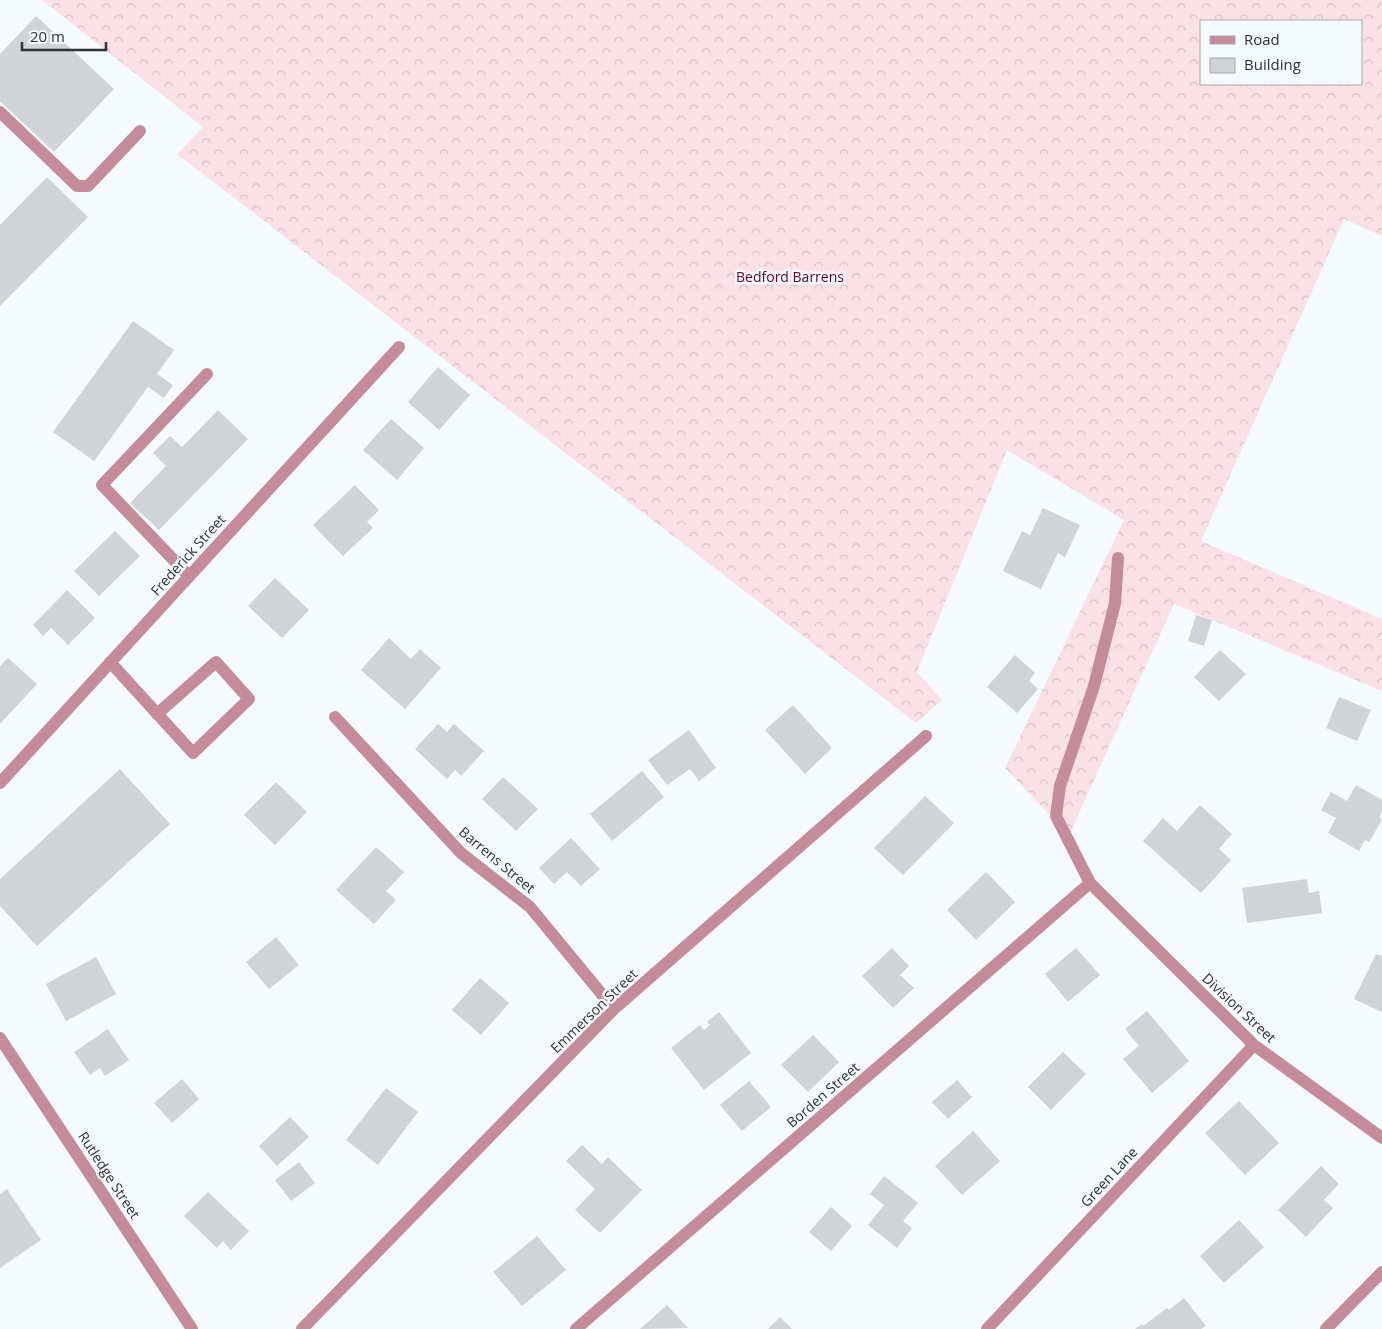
<svg xmlns="http://www.w3.org/2000/svg" width="1382" height="1329" viewBox="0 0 1382 1329" font-family="'Open Sans',sans-serif">
<style>
.forest{fill:url(#forest-crowns);fill-rule:evenodd}
.building{fill:#d0d4d7}
.lines{fill:none;stroke-linecap:round;stroke-linejoin:round}
.minor{stroke:#c48b9b;stroke-width:12}
.labels{text-anchor:middle;stroke-width:5;stroke-linejoin:round;paint-order:stroke}
.park-label{font-size:14px;fill:#620230;stroke:#f5fafd}
.street-label{font-size:14px;fill:#2f3132;stroke:#f5fafd}
</style>
<defs>
<pattern id="forest-crowns" width="20" height="18" patternUnits="userSpaceOnUse" patternTransform="scale(1.25)"><rect width="20" height="18" fill="#fae1e7"/><path d="M2 6a3 3 0 1 1 6 0M12 15a3 3 0 1 1 6 0" fill="none" stroke="#d7c2c7"/></pattern>
</defs>
<rect width="100%" height="100%" fill="#f5fafd"/>
<!-- forest -->
<path class="forest" d="M 42,0 L 1382,0 L 1382,236 L 1344,219 L 1201,541 L 1382,619 L 1382,691 L 1174,604 L 1069,835 L 1005,768 L 1124,520 L 1007,450 L 917,672 L 942,700 L 916,723 L 177,154 L 203,127 ZM 1201,21 L 1361,21 L 1361,84 L 1201,84 Z"/>
<!-- building -->
<path class="building" d="M 36,16 L 114,89 L 54,152 L 0,101 L 0,54 Z
M 47,177 L 88,217 L 0,306 L 0,225 Z
M 133,321 L 174,350 L 157,374 L 173,385 L 164,398 L 148,387 L 94,461 L 53,432 Z
M 438,367 L 470,395 L 439,430 L 408,402 Z
M 218,410 L 248,439 L 159,530 L 130,503 L 166,466 L 153,453 L 170,436 L 182,447 Z
M 391,419 L 424,448 L 397,480 L 363,450 Z
M 355,485 L 379,510 L 367,522 L 373,528 L 343,556 L 313,525 Z
M 1043,508 L 1080,525 L 1065,557 L 1058,553 L 1041,589 L 1003,571 L 1022,531 L 1030,535 Z
M 115,531 L 140,556 L 99,596 L 74,571 Z
M 275,578 L 309,610 L 282,638 L 248,606 Z
M 67,590 L 95,618 L 68,645 L 51,628 L 43,636 L 33,625 Z
M 1196,615 L 1212,620 L 1204,646 L 1188,641 Z
M 389,638 L 411,659 L 420,649 L 441,668 L 405,709 L 361,670 Z
M 1220,650 L 1246,674 L 1219,701 L 1194,677 Z
M 1015,655 L 1035,673 L 1029,681 L 1038,689 L 1017,713 L 987,687 Z
M 8,658 L 37,684 L 0,724 L 0,666 Z
M 1339,697 L 1371,710 L 1357,741 L 1326,728 Z
M 793,705 L 832,748 L 805,774 L 765,730 Z
M 438,724 L 447,732 L 454,724 L 484,751 L 461,776 L 455,770 L 447,779 L 415,749 Z
M 689,730 L 716,768 L 699,781 L 690,769 L 667,785 L 648,760 Z
M 120,769 L 170,824 L 37,946 L 0,906 L 0,879 Z
M 642,771 L 664,797 L 612,841 L 590,814 Z
M 503,777 L 538,809 L 516,831 L 482,799 Z
M 276,782 L 307,812 L 275,845 L 244,815 Z
M 1356,785 L 1382,800 L 1382,812 L 1379,817 L 1382,820 L 1369,842 L 1365,840 L 1359,851 L 1328,833 L 1336,818 L 1321,810 L 1331,792 L 1347,801 Z
M 925,796 L 954,823 L 903,875 L 874,848 Z
M 1200,805 L 1232,834 L 1219,849 L 1231,860 L 1201,893 L 1143,841 L 1163,818 L 1177,831 Z
M 571,838 L 600,869 L 581,886 L 567,872 L 554,884 L 539,868 Z
M 376,847 L 404,872 L 386,891 L 396,900 L 374,924 L 336,890 Z
M 986,872 L 1015,902 L 976,940 L 947,910 Z
M 1307,879 L 1309,893 L 1319,891 L 1322,913 L 1247,923 L 1242,888 Z
M 276,937 L 299,965 L 269,989 L 246,962 Z
M 892,948 L 909,966 L 900,975 L 914,988 L 893,1008 L 862,976 Z
M 1076,948 L 1100,975 L 1068,1002 L 1045,974 Z
M 1376,954 L 1382,956 L 1382,1012 L 1354,999 Z
M 96,957 L 116,994 L 66,1021 L 46,984 Z
M 480,978 L 509,1003 L 481,1035 L 452,1010 Z
M 1147,1011 L 1189,1061 L 1152,1093 L 1123,1059 L 1139,1046 L 1125,1029 Z
M 719,1012 L 751,1053 L 704,1090 L 671,1048 L 700,1025 L 704,1030 L 710,1025 L 707,1022 Z
M 108,1029 L 129,1060 L 105,1076 L 100,1068 L 90,1075 L 74,1052 Z
M 813,1035 L 839,1062 L 808,1092 L 781,1065 Z
M 1063,1052 L 1086,1074 L 1051,1110 L 1028,1087 Z
M 182,1079 L 199,1099 L 172,1123 L 154,1103 Z
M 957,1080 L 972,1097 L 948,1119 L 932,1102 Z
M 749,1081 L 771,1107 L 742,1131 L 720,1105 Z
M 386,1088 L 418,1112 L 378,1165 L 346,1140 Z
M 1239,1101 L 1279,1143 L 1245,1175 L 1205,1133 Z
M 290,1117 L 309,1137 L 277,1166 L 259,1146 Z
M 973,1131 L 1000,1161 L 962,1195 L 935,1166 Z
M 582,1145 L 602,1164 L 608,1157 L 642,1190 L 600,1233 L 575,1210 L 595,1189 L 566,1161 Z
M 299,1162 L 315,1183 L 291,1201 L 275,1180 Z
M 1321,1166 L 1339,1184 L 1324,1200 L 1333,1208 L 1306,1237 L 1278,1210 Z
M 884,1176 L 918,1203 L 903,1221 L 912,1228 L 897,1248 L 868,1225 L 884,1205 L 870,1194 Z
M 7,1189 L 41,1240 L 0,1268 L 0,1194 Z
M 208,1192 L 249,1231 L 231,1250 L 223,1241 L 217,1248 L 184,1216 Z
M 831,1207 L 852,1226 L 831,1251 L 809,1232 Z
M 1239,1220 L 1264,1247 L 1224,1283 L 1200,1256 Z
M 537,1236 L 566,1270 L 522,1306 L 493,1272 Z
M 1184,1298 L 1206,1326 L 1201,1329 L 1135,1329 L 1142,1324 L 1143,1326 L 1167,1308 L 1169,1310 Z
M 667,1305 L 688,1328 L 640,1329 Z
M 780,1317 L 792,1329 L 768,1329 Z"/>
<g class="lines">
<!-- minor -->
<path class="minor" d="M 0,112 L 77,186 L 88,186 L 140,131
M 1118,558 L 1115,603 L 1094,686 L 1060,786 L 1056,816 L 1090,883 L 1254,1045 L 1382,1138
M 189,576 L 102,485 L 207,374
M 110,662 L 193,753 L 249,699 L 216,662 L 157,714
M 335,717 L 461,853 L 530,907 L 614,1009
M 0,783 L 399,347
M 0,1038 L 192,1329
M 302,1329 L 614,1009 L 926,736
M 576,1329 L 1090,883
M 987,1329 L 1254,1045
M 1326,1329 L 1382,1272"/>
</g>
<g class="labels">
<!-- park labels -->
<g class="park-label">
<text x="790" y="282">Bedford Barrens</text>
</g>
<!-- street labels -->
<g class="street-label">
<text transform="translate(188 555) rotate(-48)" y="5">Frederick Street</text>
<text transform="translate(497 860) rotate(40)" y="5">Barrens Street</text>
<text transform="translate(1239 1008) rotate(43)" y="5">Division Street</text>
<text transform="translate(594 1011) rotate(-44)" y="5">Emmerson Street</text>
<text transform="translate(823 1095) rotate(-41)" y="5">Borden Street</text>
<text transform="translate(109 1175) rotate(57)" y="5">Rutledge Street</text>
<text transform="translate(1109 1177) rotate(-47)" y="5">Green Lane</text>
</g>
</g>
<!-- legend -->
<rect x="1200" y="20" width="162" height="65" fill="#f5fafd" stroke="#a6aaac"/>
<rect x="1210" y="36" width="25" height="8" fill="#c48b9b" stroke="#a6aaac"/>
<text x="1244" y="45" font-size="15" fill="#2f3132">Road</text>
<rect x="1210" y="58" width="25" height="15" fill="#d0d4d7" stroke="#a6aaac"/>
<text x="1244" y="70" font-size="15" fill="#2f3132">Building</text>
<!-- scale -->
<path d="M22 42v8h84v-8" fill="none" stroke="#2f3132" stroke-width="2.5"/>
<text x="30" y="42" font-size="15" fill="#2f3132" stroke="#f5fafd" stroke-width="4" paint-order="stroke">20 m</text>
</svg>
